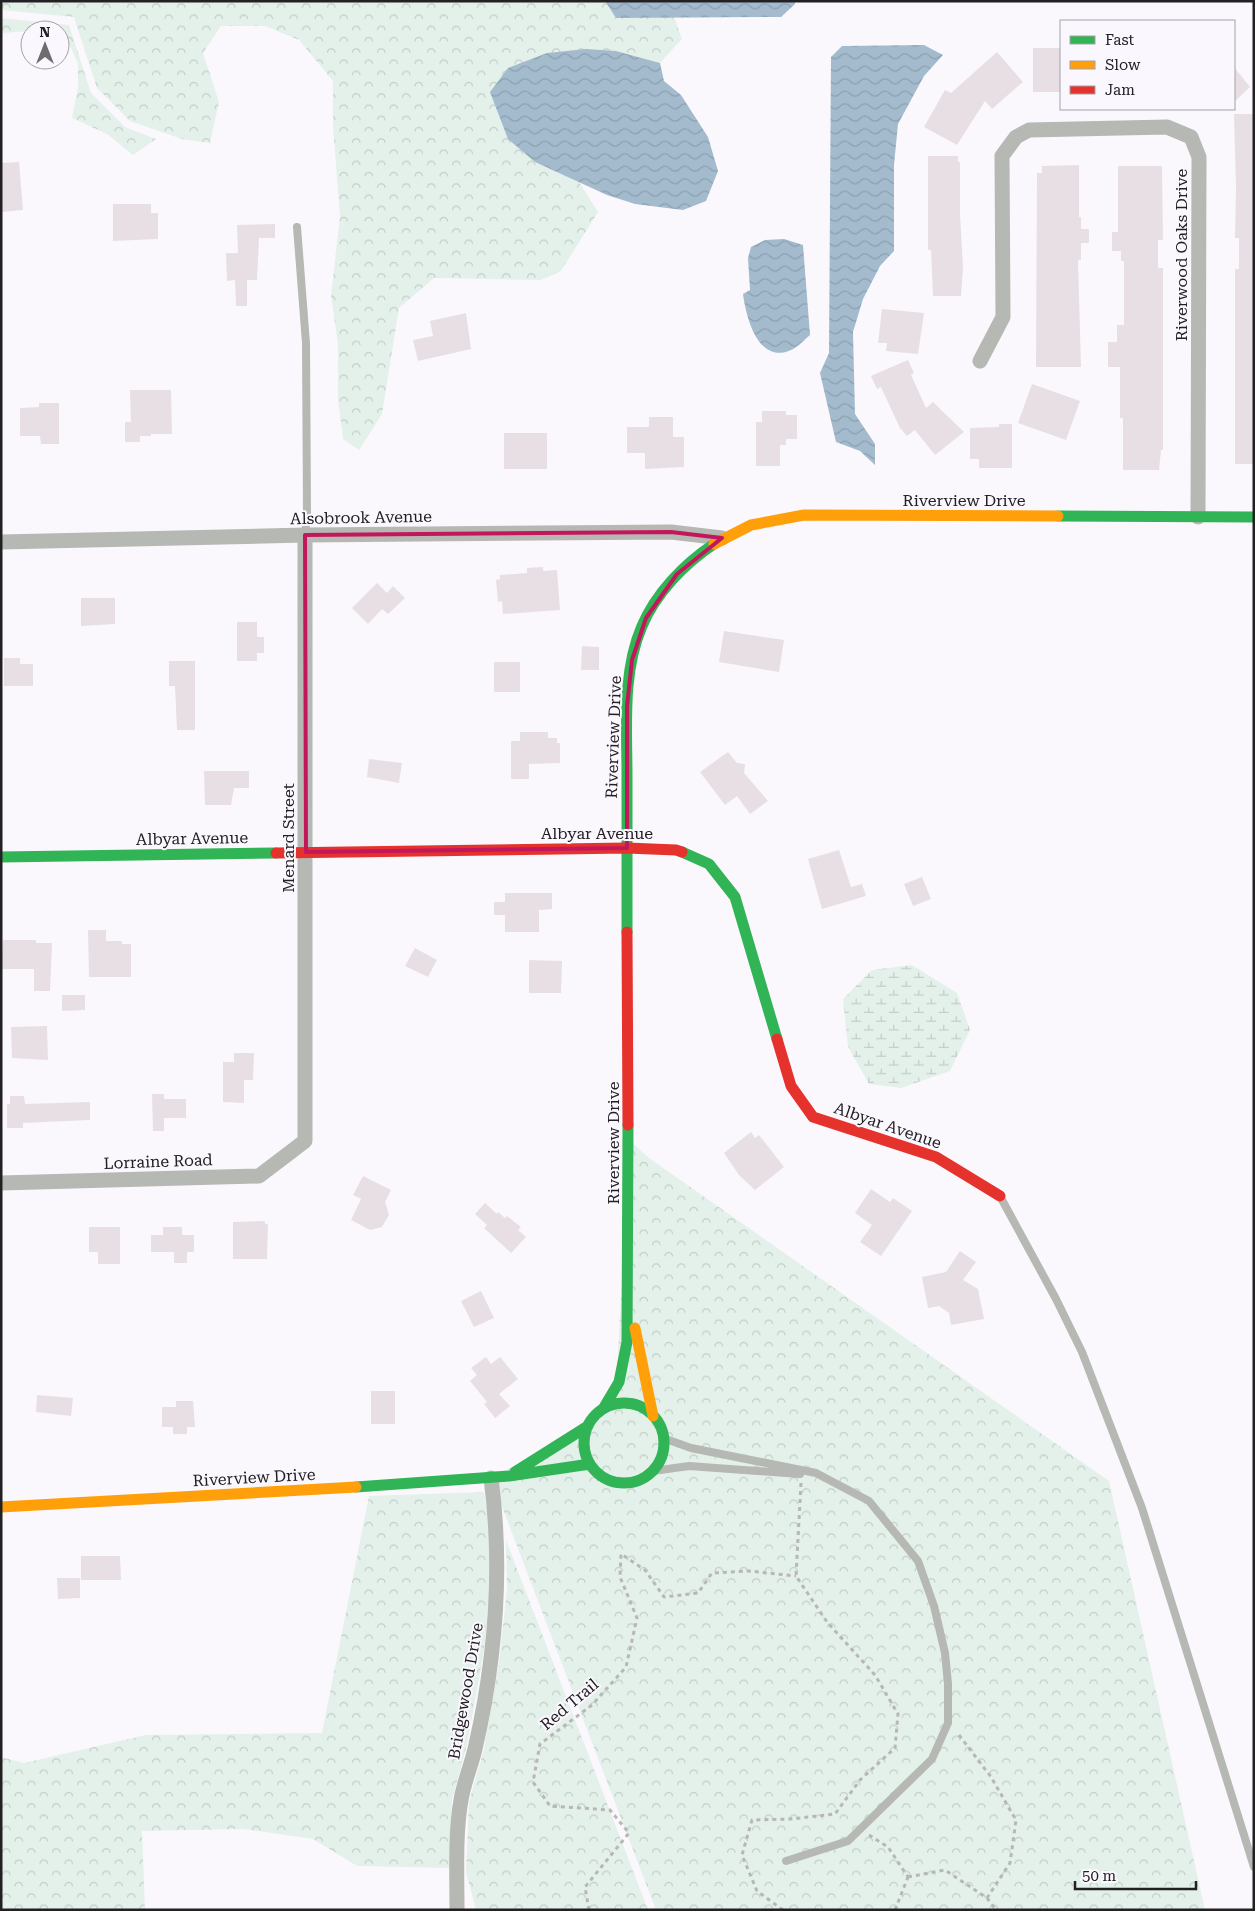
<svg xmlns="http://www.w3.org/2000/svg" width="1255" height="1911" viewBox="0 0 1255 1911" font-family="'Roboto Serif',serif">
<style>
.forest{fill:url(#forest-crowns)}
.wetland{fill:url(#wetland-marsh)}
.water{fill:url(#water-waves)}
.building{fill:#e7dfe4}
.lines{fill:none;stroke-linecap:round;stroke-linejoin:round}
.path{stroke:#b8b7b7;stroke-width:3;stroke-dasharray:4 4;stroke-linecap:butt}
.lane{stroke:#b6b8b4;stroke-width:8}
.street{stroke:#b6b8b4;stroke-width:15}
.fast{stroke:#30b455;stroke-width:11}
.slow{stroke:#ff9f0a;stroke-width:11}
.jam{stroke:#e5322d;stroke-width:11}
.marked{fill:none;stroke:#c2185b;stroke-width:4;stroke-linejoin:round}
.labels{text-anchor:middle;stroke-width:4;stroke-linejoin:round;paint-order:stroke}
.street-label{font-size:16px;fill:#222023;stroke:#fbf7fe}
</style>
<defs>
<pattern id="forest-crowns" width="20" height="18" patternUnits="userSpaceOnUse" patternTransform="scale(1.25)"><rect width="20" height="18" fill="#e3f1ea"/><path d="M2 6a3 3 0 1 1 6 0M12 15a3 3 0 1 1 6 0" fill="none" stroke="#c2cec8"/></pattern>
<pattern id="wetland-marsh" width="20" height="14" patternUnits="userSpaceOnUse" patternTransform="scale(1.25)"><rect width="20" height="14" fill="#e3f1ea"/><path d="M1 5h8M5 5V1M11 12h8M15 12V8" fill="none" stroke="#c2cec8"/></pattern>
<pattern id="water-waves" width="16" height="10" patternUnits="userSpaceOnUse" patternTransform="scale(1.25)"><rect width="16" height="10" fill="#a3bbcd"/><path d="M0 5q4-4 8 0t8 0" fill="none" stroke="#8ca0b0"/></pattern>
</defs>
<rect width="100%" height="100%" fill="#fbf8fd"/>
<!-- forest -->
<path class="forest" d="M 1,1 L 605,1 L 616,18 L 674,17 L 682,39 L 660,63 L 616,51 L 535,162 L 579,182 L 598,212 L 561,271 L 541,280 L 434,278 L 399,308 L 382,414 L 359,450 L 343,439 L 338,399 L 338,344 L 331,296 L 340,217 L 333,126 L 333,81 L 299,40 L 265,26 L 221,26 L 203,53 L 219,102 L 210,143 L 182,139 L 130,121 L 97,88 L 74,17 L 1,10 Z
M 1,18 L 69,25 L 91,93 L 125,127 L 156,139 L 133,155 L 107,134 L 72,118 L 78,87 L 78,64 L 63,29 L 1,33 Z
M 629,1140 L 649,1158 L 1109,1481 L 1205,1910 L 656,1910 L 491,1478 L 588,1426 L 616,1393 Z
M 484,1492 L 489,1525 L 490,1588 L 484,1651 L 467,1745 L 452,1800 L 449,1868 L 357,1866 L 313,1839 L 243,1829 L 142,1831 L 145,1910 L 1,1910 L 1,1757 L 24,1763 L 146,1735 L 322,1733 L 369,1496 Z
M 506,1540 L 648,1910 L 476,1910 L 466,1872 L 469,1802 L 484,1749 L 500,1655 L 507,1589 Z"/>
<!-- wetland -->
<path class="wetland" d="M 912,965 L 957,993 L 970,1030 L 950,1071 L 901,1088 L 869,1084 L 848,1047 L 843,999 L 872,970 Z"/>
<!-- water -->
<path class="water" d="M 605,1 L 795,1 L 795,4 L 781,17 L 616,18 Z
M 924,45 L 943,55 L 924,76 L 898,124 L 894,165 L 894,251 L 880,266 L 863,299 L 853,332 L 855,414 L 875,444 L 875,465 L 860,451 L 836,442 L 820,373 L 829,353 L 831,57 L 842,46 Z
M 586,49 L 616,51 L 660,63 L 664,81 L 681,95 L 708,137 L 718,171 L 706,201 L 683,210 L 635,204 L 607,195 L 535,162 L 508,139 L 490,92 L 508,68 L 547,53 Z
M 784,239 L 803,245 L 810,335 C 804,340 798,347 791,350 C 758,365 746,317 743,294 L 750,290 L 748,258 L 751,247 L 765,240 Z"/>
<!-- building -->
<path class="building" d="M 1033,48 L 1061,48 L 1061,92 L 1033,92 Z
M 997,52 L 1023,82 L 992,109 L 985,101 L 957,145 L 924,127 L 945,90 L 951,93 Z
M 1234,67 L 1250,87 L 1234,102 Z
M 1234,114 L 1254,114 L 1254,464 L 1235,464 L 1235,269 L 1239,269 L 1239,238 L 1235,238 L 1236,188 Z
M 928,156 L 958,156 L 958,162 L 960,162 L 960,214 L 963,267 L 961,296 L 933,296 L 931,250 L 928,250 Z
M 19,162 L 23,210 L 1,212 L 1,163 Z
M 1079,165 L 1079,217 L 1081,217 L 1081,229 L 1089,229 L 1089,243 L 1081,243 L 1081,260 L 1078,260 L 1081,367 L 1036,367 L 1037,173 L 1042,173 L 1042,166 Z
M 1118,166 L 1162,166 L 1163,240 L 1158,240 L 1158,268 L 1163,268 L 1163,450 L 1161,450 L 1159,470 L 1123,470 L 1123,418 L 1120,418 L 1120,367 L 1108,367 L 1108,342 L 1117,342 L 1117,325 L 1124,325 L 1124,261 L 1121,261 L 1121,251 L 1112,251 L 1112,232 L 1118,232 Z
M 113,204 L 151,204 L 151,213 L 158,213 L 158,239 L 113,241 Z
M 275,224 L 275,238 L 259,238 L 257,280 L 247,280 L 247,306 L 236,306 L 235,280 L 227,281 L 226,253 L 238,253 L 237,225 Z
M 882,309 L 924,313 L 918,354 L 886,351 L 887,343 L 878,343 Z
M 466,313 L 471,349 L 418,361 L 413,340 L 433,336 L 430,321 Z
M 908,360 L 914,373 L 911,375 L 926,408 L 933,402 L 964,432 L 935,455 L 915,430 L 907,436 L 900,428 L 881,387 L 877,389 L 871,376 Z
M 1032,384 L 1080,401 L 1066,440 L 1018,423 Z
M 130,390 L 171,390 L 172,434 L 151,434 L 151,436 L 140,436 L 140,442 L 125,442 L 125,422 L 131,422 Z
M 39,403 L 59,403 L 59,444 L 41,444 L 40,436 L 20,436 L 20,408 L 39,407 Z
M 762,411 L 786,411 L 786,415 L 797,415 L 797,439 L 786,439 L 786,445 L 780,445 L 780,466 L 756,466 L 756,422 L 762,422 Z
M 649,417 L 673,417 L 673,437 L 684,437 L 684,467 L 645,469 L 645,453 L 627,453 L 627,427 L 649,427 Z
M 999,424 L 1012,424 L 1012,468 L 979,468 L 979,459 L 970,459 L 970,428 L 999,427 Z
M 504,433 L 547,433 L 547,469 L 504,469 Z
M 543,567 L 543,571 L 557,570 L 560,610 L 503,614 L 502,601 L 498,602 L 496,580 L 500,579 L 500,575 L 527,573 L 527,568 Z
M 377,583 L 387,593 L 393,586 L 405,598 L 388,614 L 382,609 L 368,624 L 352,608 Z
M 81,598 L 115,598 L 115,624 L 81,626 Z
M 237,622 L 257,622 L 257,637 L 264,637 L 264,653 L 257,653 L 257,661 L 237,661 Z
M 724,631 L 784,640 L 779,672 L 719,662 Z
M 582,646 L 599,647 L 599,670 L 581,670 Z
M 4,658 L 20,658 L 20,664 L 33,664 L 33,686 L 4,686 Z
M 169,661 L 195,661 L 195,730 L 177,730 L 175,686 L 169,686 Z
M 494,662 L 520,662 L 520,692 L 494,692 Z
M 520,732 L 548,732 L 548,738 L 557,738 L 557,743 L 560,743 L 560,763 L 529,764 L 529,779 L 511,779 L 511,741 L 520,741 Z
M 728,752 L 737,763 L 745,764 L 744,773 L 768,801 L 750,814 L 737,796 L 725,805 L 700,772 Z
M 369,759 L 402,763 L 399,783 L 367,777 Z
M 204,771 L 249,771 L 249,788 L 234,788 L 231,805 L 205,805 Z
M 839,850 L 851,887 L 862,884 L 866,896 L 822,909 L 808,859 Z
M 922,877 L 931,899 L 913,906 L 904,884 Z
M 505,893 L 552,893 L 552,909 L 539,910 L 539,932 L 505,932 L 505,915 L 494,915 L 494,902 L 505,902 Z
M 88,930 L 106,930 L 106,941 L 122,941 L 122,944 L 131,944 L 131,977 L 89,977 Z
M 3,940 L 36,940 L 36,943 L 52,943 L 50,991 L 34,991 L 34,969 L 1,969 Z
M 415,948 L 437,960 L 428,977 L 405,966 Z
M 529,960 L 562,961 L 561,993 L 529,993 Z
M 62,995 L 85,995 L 85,1010 L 62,1011 Z
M 47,1026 L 48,1060 L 12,1058 L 11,1027 Z
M 234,1053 L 254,1053 L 253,1080 L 244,1080 L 244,1103 L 223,1102 L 223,1062 L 234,1062 Z
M 152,1094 L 164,1094 L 164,1099 L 186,1099 L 186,1118 L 164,1118 L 164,1131 L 153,1131 Z
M 10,1096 L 24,1096 L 25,1104 L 90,1102 L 90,1120 L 23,1123 L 23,1128 L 7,1128 L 7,1104 L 10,1104 Z
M 751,1132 L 755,1138 L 759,1135 L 784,1167 L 755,1190 L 739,1175 L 724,1153 Z
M 363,1176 L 391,1190 L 385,1202 L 389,1215 L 382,1227 L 370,1230 L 351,1220 L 361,1199 L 353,1195 Z
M 871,1189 L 890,1202 L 893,1198 L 912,1211 L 881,1256 L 860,1242 L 872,1225 L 855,1213 Z
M 485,1203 L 497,1214 L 498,1212 L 505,1218 L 507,1216 L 521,1227 L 518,1230 L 526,1237 L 511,1253 L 484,1228 L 487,1225 L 475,1214 Z
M 265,1221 L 265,1224 L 268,1224 L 267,1259 L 233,1259 L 233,1222 Z
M 89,1227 L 120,1227 L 120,1264 L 98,1264 L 98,1252 L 89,1252 Z
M 163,1227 L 182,1227 L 182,1235 L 194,1235 L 194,1252 L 187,1252 L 187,1263 L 174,1263 L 174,1252 L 151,1252 L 151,1235 L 163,1235 Z
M 960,1251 L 976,1262 L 963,1280 L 978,1289 L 984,1319 L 951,1325 L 949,1313 L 939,1306 L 928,1308 L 922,1277 L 946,1272 Z
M 481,1291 L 494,1318 L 474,1327 L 461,1301 Z
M 486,1357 L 491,1364 L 500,1357 L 518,1379 L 499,1394 L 510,1406 L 495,1418 L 484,1404 L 487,1402 L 470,1381 L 477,1375 L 471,1368 Z
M 371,1391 L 395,1391 L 395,1424 L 371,1424 Z
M 37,1395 L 73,1398 L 71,1416 L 36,1412 Z
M 176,1401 L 193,1401 L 195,1427 L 187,1427 L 187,1434 L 173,1434 L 173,1427 L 162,1427 L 162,1407 L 176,1407 Z
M 81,1556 L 120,1556 L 121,1580 L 81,1580 Z
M 57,1578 L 80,1578 L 80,1598 L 58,1599 Z"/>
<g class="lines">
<!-- path -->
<path class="path" d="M 959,1735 L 991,1777 L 1016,1820 L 1010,1863 L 987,1898
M 869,1835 L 888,1847 L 908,1877
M 908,1877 L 945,1870 L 987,1898 L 996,1910
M 589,1910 L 585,1887 L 629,1833 L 610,1810 L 550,1806 L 533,1782 L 540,1744 L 592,1705 L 626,1667 L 637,1618 L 620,1577 L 621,1554 L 645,1570 L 664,1597 L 698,1593 L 712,1573 L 749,1571 L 796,1576
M 783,1910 L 757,1891 L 742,1855 L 752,1820 L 791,1819 L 835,1814 L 860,1780 L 895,1748 L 898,1714 L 875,1675 L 827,1622 L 796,1576 L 801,1483
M 895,1910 L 908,1877"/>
<!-- lane -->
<path class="lane" d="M 297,227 L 306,343 L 307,514 L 305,535
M 1001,1198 L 1056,1299 L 1082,1352 L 1142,1508 L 1254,1867
M 663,1438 L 691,1448 L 816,1473 L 869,1501 L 918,1561 L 934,1606 L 945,1653 L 948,1684 L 948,1723 L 932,1759 L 848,1841 L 786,1861
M 653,1471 L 689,1466 L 800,1474"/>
<!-- street -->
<path class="street" d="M 980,361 L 1003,317 L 1002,156 L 1016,137 L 1029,130 L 1167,127 L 1191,137 L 1199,157 L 1198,517
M 1,542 L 305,535 L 671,532 L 722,538
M 1,1183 L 259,1176 L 305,1141 L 305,535
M 457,1910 C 457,1876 455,1833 461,1800 C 464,1782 471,1766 475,1749 C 496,1658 503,1569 491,1478"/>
<!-- fast -->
<path class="fast" d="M 1058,516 L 1254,517
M 682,852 L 709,864 L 735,897 L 777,1039
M 1,857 L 276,853
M 627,932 C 627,880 627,828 627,776 C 627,727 622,672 642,626 C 656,593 684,564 714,544
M584 1443a40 40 0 1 1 80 0a40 40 0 1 1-80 0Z
M 603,1409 L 619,1382 L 627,1342 L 628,1125
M 515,1472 L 588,1426
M 356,1487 L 509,1476 L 590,1464"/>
<!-- slow -->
<path class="slow" d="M 714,544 L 751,525 L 804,515 L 1058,516
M 635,1328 L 653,1416
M 1,1507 L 356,1487"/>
<!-- jam -->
<path class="jam" d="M 276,853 L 627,848 L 676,850 L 682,852
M 627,932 L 628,1125
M 777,1039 L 791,1086 L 813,1117 L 936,1157 L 1000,1196"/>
</g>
<!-- marked area -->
<path class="marked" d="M 671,532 L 722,538 L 677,574 L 646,618 L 632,660 L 627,706 L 627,848 L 306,852 L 305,535 Z"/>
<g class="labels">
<!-- street labels -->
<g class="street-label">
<text transform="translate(1181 255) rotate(-90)" y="6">Riverwood Oaks Drive</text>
<text x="964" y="506">Riverview Drive</text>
<text transform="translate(361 517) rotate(-1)" y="6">Alsobrook Avenue</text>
<text transform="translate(613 737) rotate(-88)" y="6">Riverview Drive</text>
<text x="597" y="839">Albyar Avenue</text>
<text transform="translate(192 838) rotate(-1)" y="6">Albyar Avenue</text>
<text transform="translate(288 838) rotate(-90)" y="6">Menard Street</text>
<text transform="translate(888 1125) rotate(19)" y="6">Albyar Avenue</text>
<text transform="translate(613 1143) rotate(-90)" y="6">Riverview Drive</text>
<text transform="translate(158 1161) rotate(-2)" y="6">Lorraine Road</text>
<text transform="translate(254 1477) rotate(-3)" y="6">Riverview Drive</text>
<text transform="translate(465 1691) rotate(-80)" y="6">Bridgewood Drive</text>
<text transform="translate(569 1704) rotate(-40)" y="6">Red Trail</text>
</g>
</g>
<!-- border -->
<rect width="1255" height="1911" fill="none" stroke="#222023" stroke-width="5"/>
<!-- legend -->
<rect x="1060" y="20" width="175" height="90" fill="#fbf7fe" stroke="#a4a1a6"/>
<rect x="1070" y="36" width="25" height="8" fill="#30b455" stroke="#a4a1a6"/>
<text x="1105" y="45" font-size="15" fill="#222023">Fast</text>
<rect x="1070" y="61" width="25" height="8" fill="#ff9f0a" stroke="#a4a1a6"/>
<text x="1105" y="70" font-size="15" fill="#222023">Slow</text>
<rect x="1070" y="86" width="25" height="8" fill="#e5322d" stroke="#a4a1a6"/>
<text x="1105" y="95" font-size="15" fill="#222023">Jam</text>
<!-- north arrow -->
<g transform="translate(45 45)"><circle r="24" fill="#fbf7fe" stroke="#a4a1a6"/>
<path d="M0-4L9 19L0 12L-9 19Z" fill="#6e6c6f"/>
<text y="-8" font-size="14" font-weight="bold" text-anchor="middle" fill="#222023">N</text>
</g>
<!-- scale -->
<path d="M1075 1881v8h121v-8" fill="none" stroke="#222023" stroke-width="2.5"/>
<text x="1082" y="1881" font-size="15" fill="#222023" stroke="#fbf7fe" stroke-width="4" paint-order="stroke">50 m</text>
</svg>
